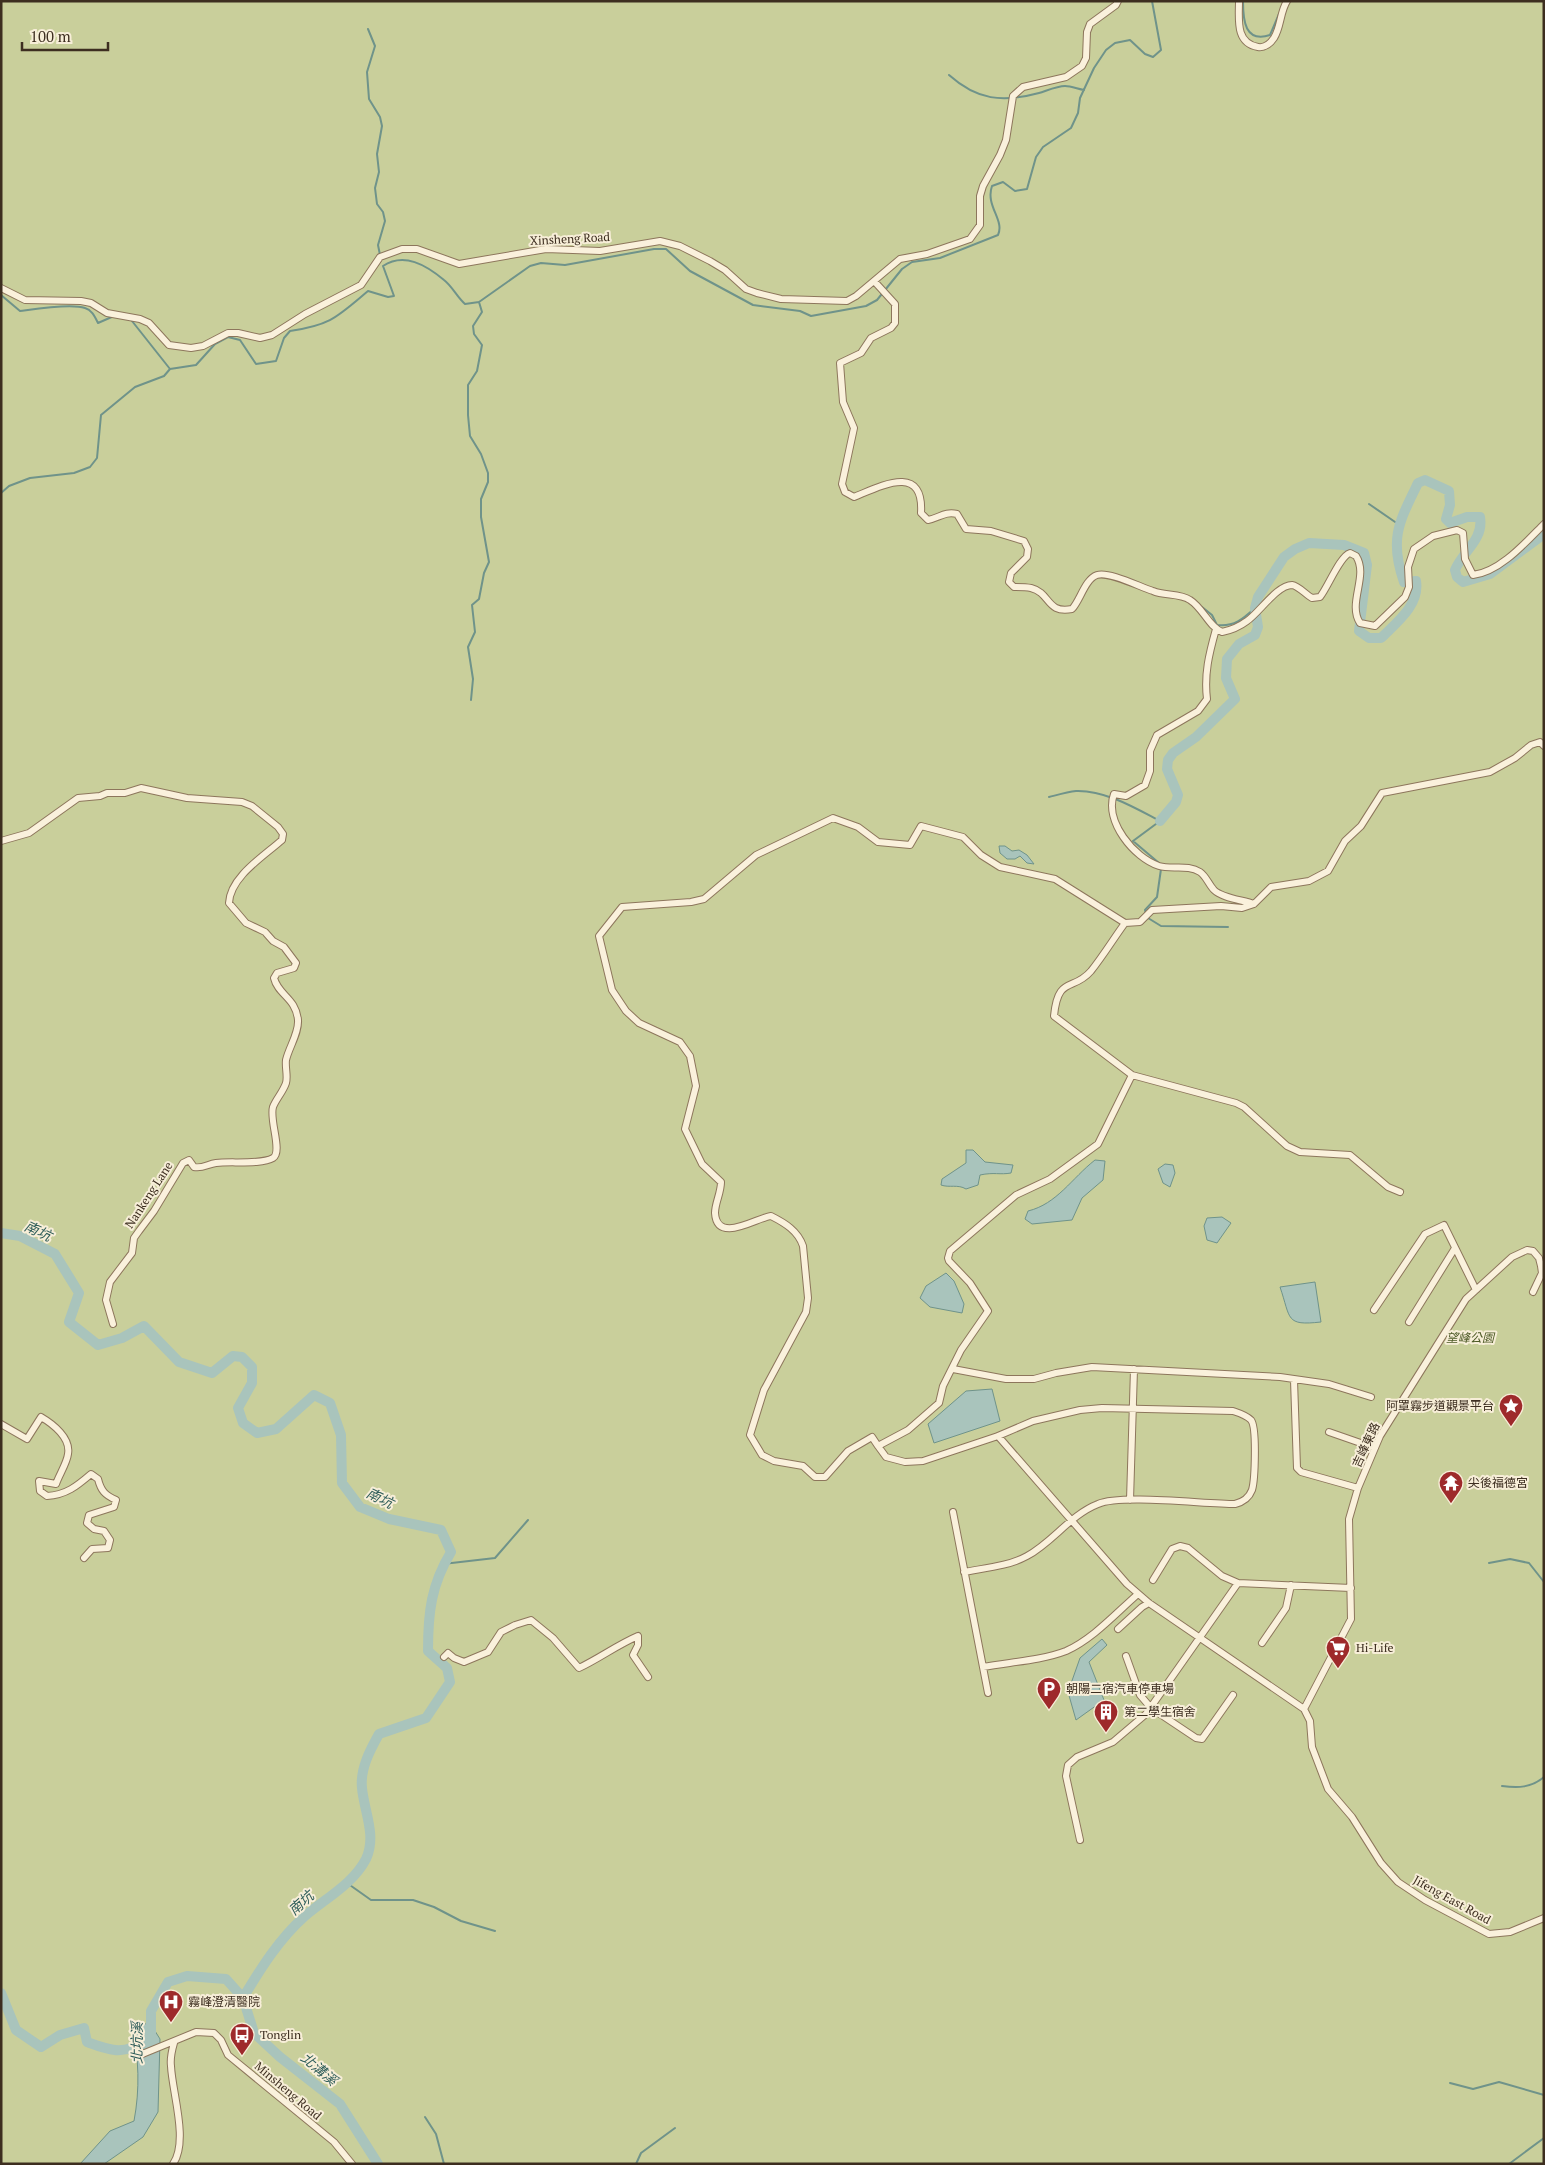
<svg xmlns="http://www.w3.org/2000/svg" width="1545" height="2165" viewBox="0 0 1545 2165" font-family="'PT Serif','Noto Sans TC',serif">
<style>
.green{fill:#c9cf9b}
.water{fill:#a9c4bc;stroke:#6f938a}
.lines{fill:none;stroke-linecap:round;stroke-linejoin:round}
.stream{stroke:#6f938a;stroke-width:2}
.river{stroke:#a9c4bc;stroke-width:10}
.minor-casing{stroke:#8d765c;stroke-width:8}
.minor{stroke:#faf1dc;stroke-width:6}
.labels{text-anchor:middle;stroke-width:4;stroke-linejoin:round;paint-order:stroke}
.street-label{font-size:12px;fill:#3d2e20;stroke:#f7eed8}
.park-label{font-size:12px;font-style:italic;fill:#4d5a26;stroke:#f7eed8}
.poi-label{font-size:12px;fill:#3d2e20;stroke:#f7eed8;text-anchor:start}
.water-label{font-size:14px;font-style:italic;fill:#2f5d5a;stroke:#f7eed8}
</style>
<rect width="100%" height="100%" fill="#f0e4c8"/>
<!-- green -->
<path class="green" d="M 1,1 L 1544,1 L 1544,2164 L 1,2164 Z"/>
<!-- water -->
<path class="water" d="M 999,846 L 1005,846 L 1012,851 L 1019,850 L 1027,855 L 1034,864 L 1027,863 L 1020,856 L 1015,859 L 1007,859 L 1000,853 Z
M 966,1150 L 973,1150 L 985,1162 L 1013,1165 L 1011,1173 C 1000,1175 994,1172 980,1175 L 978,1185 L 966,1189 C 958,1184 949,1188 941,1185 L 942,1179 L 966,1163 Z
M 1095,1160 L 1105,1161 L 1103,1180 L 1082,1198 L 1072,1220 L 1032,1224 L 1025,1219 L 1028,1211 C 1057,1204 1072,1178 1095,1160 Z
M 1165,1164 L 1173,1165 L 1175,1173 L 1170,1187 L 1163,1183 L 1158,1169 Z
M 1222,1217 L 1231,1223 L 1217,1243 L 1207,1240 L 1204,1226 L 1207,1218 Z
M 946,1273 L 954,1281 L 964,1304 L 962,1313 L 930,1307 L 920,1298 L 926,1286 Z
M 1315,1282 L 1321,1322 C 1285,1326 1291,1319 1280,1287 Z
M 992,1389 L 1000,1421 L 934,1443 L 928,1424 L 966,1391 Z
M 1102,1639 L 1107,1645 L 1089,1662 L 1104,1700 L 1076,1720 L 1068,1692 L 1080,1658 Z
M 150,2023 L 160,2039 L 158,2112 L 143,2137 L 104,2164 L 80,2164 L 110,2131 L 134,2121 C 140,2089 139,2058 132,2026 Z"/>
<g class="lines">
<!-- stream -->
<path class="stream" d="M 1243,1 C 1243,21 1245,43 1270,35 L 1279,14
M 368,29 L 375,46 L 367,72 L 369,99 L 380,117 L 382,126 L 377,154 L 379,172 L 375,188 L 377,204 L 383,212 L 385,221 L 378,245 L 380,255
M 949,75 C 977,100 1002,103 1039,93 C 1046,91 1057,86 1065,86 C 1071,86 1078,89 1084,90
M 1,295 L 20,311 C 35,309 71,303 85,308 C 92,310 95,317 98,323 L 114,316
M 132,321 L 170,369 L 196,365 L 215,344 L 228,337 L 240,340 L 256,364 L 276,361 L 284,338 L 290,331 C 331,325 337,317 368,291 L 388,297 L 394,296 L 383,266 C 404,252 426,265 444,280 C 452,286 457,297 465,304 L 479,302 L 530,266 L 541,263 L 565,265 L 654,249 L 666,249 L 690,271 L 753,305 L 800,311 L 811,316 L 866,306 L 877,300 L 902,269 L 912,262 L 940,258 L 998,235 C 1005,220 985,206 992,186 L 1003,182 L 1015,191 L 1027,189 L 1036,157 L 1043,147 L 1071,128 L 1078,113 L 1080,98 L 1094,68 L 1106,50 L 1115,43 L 1130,40 L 1145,54 L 1153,57 L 1161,50 L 1152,1
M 1,493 L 9,486 L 30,478 L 74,473 L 90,467 L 97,458 L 101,415 L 135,387 L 164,376 L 170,369
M 1369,504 L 1398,524
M 1202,607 L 1212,615 L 1217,625 C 1234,627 1243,619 1255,608
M 471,700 L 473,679 L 468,647 L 475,632 L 472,605 L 479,599 L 484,573 L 489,562 L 481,517 L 481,499 L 488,482 L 488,473 L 481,454 L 470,436 L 468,415 L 468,385 L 477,371 L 482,345 L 474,334 L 473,326 L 482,312 L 479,302
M 1049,797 C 1057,795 1067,792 1076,791 C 1105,790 1135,808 1160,821
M 1159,863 L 1133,841 L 1160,821
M 1146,914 L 1145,910 L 1157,897 L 1161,869
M 1148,918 L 1161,926 L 1228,927
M 1489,1563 L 1510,1559 L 1529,1563 L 1544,1582
M 443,1564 L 495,1558 L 528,1520
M 1502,1786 C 1518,1788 1531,1788 1544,1777
M 347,1883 L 371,1900 L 413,1900 L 434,1907 L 461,1921 L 495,1931
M 1450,2083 L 1473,2089 L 1499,2082 L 1544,2095
M 425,2117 L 436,2134 L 444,2164
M 636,2164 L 641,2153 L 675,2128
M 1509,2164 L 1544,2138"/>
<!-- river -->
<path class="river" d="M 1160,821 L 1176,802 L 1178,795 L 1167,769 L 1168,760 L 1173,753 L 1196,737 L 1235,699 L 1226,678 L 1227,659 L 1239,644 L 1255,635 L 1258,627 L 1255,608 L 1258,597 L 1284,557 L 1295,549 L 1309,543 L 1344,545 L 1364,553 L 1367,565 L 1359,631 L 1369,638 L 1381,638 C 1396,623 1420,605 1416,581 L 1404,582 C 1389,539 1399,522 1418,483 L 1425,480 L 1449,491 L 1450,505 L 1446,519 L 1450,523 L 1467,517 L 1480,517 C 1484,540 1462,552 1455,570 L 1457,577 L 1463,582 L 1490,574 L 1544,534
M 1,1233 L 20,1236 L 55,1254 L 79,1293 L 69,1322 L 98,1345 L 122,1338 L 144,1326 L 179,1362 L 212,1373 L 233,1356 L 242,1357 L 252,1367 L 252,1383 L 238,1408 L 243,1423 L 257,1433 L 276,1429 L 314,1395 L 330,1403 L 341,1435 L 342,1483 L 360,1507 L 389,1519 L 441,1530 L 451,1552 C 431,1585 428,1613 428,1651 L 447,1668 L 450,1682 L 426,1718 L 379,1734 C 370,1750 360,1769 362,1788 C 364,1811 377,1836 366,1859 C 353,1884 326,1898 305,1916 C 279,1939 261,1968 243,1998
M 1,1993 L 16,2030 L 41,2047 L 60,2035 L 84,2028 L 87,2042 C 112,2051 124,2056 147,2039
M 151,2035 L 151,2011 L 168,1982 L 187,1976 L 226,1979 L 243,1998 L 254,2033 L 280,2057 L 340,2104 L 378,2164"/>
<defs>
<path id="minor" d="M 1239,1 C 1239,19 1235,43 1258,47 C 1264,48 1270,44 1274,38 C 1281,27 1280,12 1287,1
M 874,281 L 895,304 L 895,323 L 891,328 L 871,338 L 861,353 L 840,363 L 843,402 L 854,428 L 842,484 L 845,492 L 854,497 C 881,486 924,463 921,513 L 928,520 C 939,518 945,511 957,514 L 966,529 L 991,531 L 1024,541 L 1028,549 L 1027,557 L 1011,573 L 1009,582 L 1014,587 C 1019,587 1026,587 1031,588 C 1051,593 1046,614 1072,609 C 1080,601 1085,579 1097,575 C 1109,571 1140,587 1153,591 C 1164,596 1180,593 1190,600 C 1203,608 1209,627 1222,632 C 1232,630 1239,627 1247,621 C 1259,613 1277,585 1292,585 C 1299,586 1306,595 1312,598 L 1320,597 C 1328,587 1340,556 1350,553 L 1356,556 C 1369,576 1347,603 1360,623 L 1375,626 L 1405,597 L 1409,587 L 1408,567 L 1414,549 L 1433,536 L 1457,530 L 1463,533 L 1465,559 L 1473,575 C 1500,572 1526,542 1544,524
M 1,288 L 25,300 L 81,301 L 91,303 L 107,313 L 140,319 L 149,323 L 169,345 L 191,348 L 203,346 L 228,333 L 238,333 L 260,338 L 272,335 L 305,314 L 361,285 L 380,257 L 402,249 L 417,249 L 459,264 L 546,249 L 600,251 L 660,241 L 680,246 L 710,261 L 725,270 L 746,289 L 757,293 L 781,299 L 847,301 L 856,296 L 900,259 L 927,254 L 970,239 L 980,225 L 980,196 L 983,186 L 1000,155 L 1006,140 L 1013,96 L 1023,87 L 1066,77 L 1082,66 L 1086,58 L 1087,32 L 1090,24 L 1116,5 L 1118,1
M 1216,629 C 1209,654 1204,674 1207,699 L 1198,711 L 1157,735 L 1150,751 L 1150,771 L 1145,785 L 1126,796 L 1114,794 C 1104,821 1134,858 1159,866 C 1172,870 1188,864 1200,872 C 1206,876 1209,885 1214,890 C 1222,898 1243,900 1254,904
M 1,841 L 29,833 L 78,798 L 100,796 L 107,793 L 125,793 L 141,788 L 187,798 L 242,802 L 252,806 L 278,827 L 283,834 L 282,840 C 264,856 230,877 229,903 L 246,923 L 265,932 L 273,941 L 284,947 L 296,963 L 294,968 L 277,973 L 274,978 C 278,995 296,998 298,1020 C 299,1033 289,1047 286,1060 C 285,1068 288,1076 286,1083 C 283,1092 276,1099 273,1107 C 269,1120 283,1152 273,1158 C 261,1165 230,1161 216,1163 C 208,1164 202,1169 194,1167 L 189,1160 L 183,1163 L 154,1211 L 139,1231 L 134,1238 L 132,1253 L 110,1282 L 106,1300 L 113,1324
M 1125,923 C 1114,938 1103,956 1091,971 C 1073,992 1058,975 1054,1016 L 1132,1075 L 1236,1103 L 1244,1107 L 1287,1146 L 1300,1152 L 1350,1155 L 1388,1187 L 1400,1192
M 1374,1310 L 1425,1234 L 1444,1225 L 1476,1290
M 1409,1322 L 1455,1248
M 953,1369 L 1006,1379 L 1034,1379 L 1056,1373 L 1092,1367 L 1280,1377 L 1329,1384 L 1371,1397
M 1294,1380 L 1297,1468 L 1301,1472 L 1358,1488
M 1,1424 L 27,1439 L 41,1417 C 53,1424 71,1438 68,1454 C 67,1463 59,1475 56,1484 L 39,1481 L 40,1491 L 47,1496 C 66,1495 77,1486 91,1474 L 98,1479 C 101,1491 105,1495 116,1500 L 114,1507 L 89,1515 L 87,1523 L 94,1529 L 104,1531 L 110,1540 L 108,1548 L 92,1549 L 84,1558
M 1329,1432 L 1375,1448
M 998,1436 L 1127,1584 L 1149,1603 L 1304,1709 L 1310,1721 L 1312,1747 L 1328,1789 L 1352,1817 L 1381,1863 L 1398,1882 L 1425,1900 L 1489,1934 L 1510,1932 L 1544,1918
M 878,1446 L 872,1437 L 848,1451 L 825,1477 L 815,1477 L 803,1466 L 774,1461 L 762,1455 L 750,1435 L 764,1390 L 806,1312 L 808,1298 L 803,1246 C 798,1231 785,1223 771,1216 C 758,1217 717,1245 715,1213 C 715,1203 721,1193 721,1182 L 702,1164 L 685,1129 L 696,1086 L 690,1056 L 680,1042 L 639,1023 L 626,1011 L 612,990 L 599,936 L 622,907 L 691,902 L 704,899 L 756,855 L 833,818 L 858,827 L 878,842 L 910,845 L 921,826 L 963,837 L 981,855 L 1000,867 L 1055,879 L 1125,923 L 1140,922 L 1152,910 L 1221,906 L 1242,908 L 1254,904 L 1271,887 L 1309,881 L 1328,871 L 1345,841 L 1361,826 L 1382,793 L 1490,772 L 1515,758 L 1531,745 L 1540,742 L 1544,746
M 1130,1500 L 1134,1369
M 953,1512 L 988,1693
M 964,1572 C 985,1568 1009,1566 1027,1556 C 1053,1542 1070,1515 1098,1504 C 1121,1494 1204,1504 1235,1504 C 1243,1502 1249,1498 1252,1490 C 1255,1480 1257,1427 1251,1420 C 1246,1415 1239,1413 1233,1411 L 1102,1408 L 1080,1410 L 1033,1421 L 998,1436 L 923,1461 L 905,1462 L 886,1457 L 878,1446 L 908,1430 L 939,1403 L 943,1386 L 961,1350 L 988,1311 L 970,1283 L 949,1261 L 948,1258 L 950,1251 L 1016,1195 L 1050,1179 L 1098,1144 L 1132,1075
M 1153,1580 L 1172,1549 L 1180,1546 L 1188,1548 L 1222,1576 L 1238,1583 L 1351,1588
M 1118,1629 L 1142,1607 L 1149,1603
M 1262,1643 L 1286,1608 L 1291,1585
M 1126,1656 L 1140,1695 L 1151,1708 L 1196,1738 L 1202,1739 L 1233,1695
M 444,1657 L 448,1653 L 454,1658 L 464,1662 L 488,1652 L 501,1632 L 515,1625 L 531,1620 L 553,1638 L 579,1668 C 600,1658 617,1645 638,1636 L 638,1645 L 633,1655 L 648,1677
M 983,1667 C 1009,1662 1040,1661 1066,1651 C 1093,1639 1116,1613 1138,1594
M 1304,1709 L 1351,1619 L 1349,1519 L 1358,1488 L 1380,1436 L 1466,1299 L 1512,1257 L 1527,1250 L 1533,1251 L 1539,1258 L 1541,1266 L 1542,1273 L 1533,1292
M 1080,1840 L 1066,1776 L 1068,1765 L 1077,1757 L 1113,1742 L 1146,1714 L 1238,1583
M 135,2057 L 196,2032 L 214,2033 L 221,2040 L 228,2055 L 334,2142 L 352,2164
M 173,2164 C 189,2141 172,2092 171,2066 C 170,2059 172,2050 174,2043"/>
</defs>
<!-- minor casing -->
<use href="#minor" class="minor-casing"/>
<!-- minor -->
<use href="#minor" class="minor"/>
</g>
<!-- icons -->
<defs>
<symbol id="sight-pin" viewBox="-11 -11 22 30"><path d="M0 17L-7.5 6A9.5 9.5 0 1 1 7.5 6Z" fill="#9e2a2b" stroke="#f7eed8"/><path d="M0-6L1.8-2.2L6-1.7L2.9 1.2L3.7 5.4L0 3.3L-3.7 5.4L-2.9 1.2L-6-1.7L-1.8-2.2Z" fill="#fff"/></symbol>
<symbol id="temple-pin" viewBox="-11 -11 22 30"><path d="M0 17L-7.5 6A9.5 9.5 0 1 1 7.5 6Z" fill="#9e2a2b" stroke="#f7eed8"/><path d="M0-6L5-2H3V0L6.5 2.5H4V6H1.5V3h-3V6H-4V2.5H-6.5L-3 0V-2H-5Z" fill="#fff"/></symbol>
<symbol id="supermarket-pin" viewBox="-11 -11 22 30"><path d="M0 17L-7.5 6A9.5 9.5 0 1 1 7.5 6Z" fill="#9e2a2b" stroke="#f7eed8"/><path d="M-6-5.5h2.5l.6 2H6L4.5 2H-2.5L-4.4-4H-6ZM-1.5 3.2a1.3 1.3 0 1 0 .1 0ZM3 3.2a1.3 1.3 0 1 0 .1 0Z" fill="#fff"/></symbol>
<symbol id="parking-pin" viewBox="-11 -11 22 30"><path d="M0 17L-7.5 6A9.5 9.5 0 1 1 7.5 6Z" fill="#9e2a2b" stroke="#f7eed8"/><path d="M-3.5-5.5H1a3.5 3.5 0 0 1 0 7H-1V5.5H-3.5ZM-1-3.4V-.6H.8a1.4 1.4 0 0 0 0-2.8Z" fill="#fff"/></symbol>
<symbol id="building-pin" viewBox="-11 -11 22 30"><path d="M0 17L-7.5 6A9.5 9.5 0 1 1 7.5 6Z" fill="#9e2a2b" stroke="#f7eed8"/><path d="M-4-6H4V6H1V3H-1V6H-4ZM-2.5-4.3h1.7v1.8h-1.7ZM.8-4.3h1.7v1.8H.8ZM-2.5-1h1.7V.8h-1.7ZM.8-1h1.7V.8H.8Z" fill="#fff"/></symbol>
<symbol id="hospital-pin" viewBox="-11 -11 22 30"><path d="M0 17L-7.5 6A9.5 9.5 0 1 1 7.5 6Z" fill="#9e2a2b" stroke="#f7eed8"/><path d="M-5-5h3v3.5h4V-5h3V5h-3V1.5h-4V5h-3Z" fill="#fff"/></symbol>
<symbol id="bus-pin" viewBox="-11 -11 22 30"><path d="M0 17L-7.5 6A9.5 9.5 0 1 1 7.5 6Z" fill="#9e2a2b" stroke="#f7eed8"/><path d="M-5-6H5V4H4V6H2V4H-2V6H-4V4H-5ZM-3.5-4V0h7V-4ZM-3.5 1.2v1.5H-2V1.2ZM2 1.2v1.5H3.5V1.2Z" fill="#fff"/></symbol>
</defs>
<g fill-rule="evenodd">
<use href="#sight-pin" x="1497" y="1392" width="28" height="38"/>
<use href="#temple-pin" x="1437" y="1469" width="28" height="38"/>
<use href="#supermarket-pin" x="1324" y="1634" width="28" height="38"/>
<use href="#parking-pin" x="1035" y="1675" width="28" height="38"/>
<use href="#building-pin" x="1092" y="1698" width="28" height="38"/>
<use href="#hospital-pin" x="157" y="1988" width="28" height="38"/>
<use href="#bus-pin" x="228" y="2021" width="28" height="38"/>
</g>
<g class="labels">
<!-- street labels -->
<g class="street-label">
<text transform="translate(570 239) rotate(-3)" y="4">Xinsheng Road</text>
<text transform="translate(149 1195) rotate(-57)" y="4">Nankeng Lane</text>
<text transform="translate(1366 1445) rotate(-65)" y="4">吉峰東路</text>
<text transform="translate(1452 1900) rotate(29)" y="4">Jifeng East Road</text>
<text transform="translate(288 2091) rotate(40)" y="4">Minsheng Road</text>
</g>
<!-- park labels -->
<g class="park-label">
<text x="1470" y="1342">望峰公園</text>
</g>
<!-- poi labels -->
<g class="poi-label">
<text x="1494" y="1410" text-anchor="end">阿罩霧步道觀景平台</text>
<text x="1468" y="1487">尖後福德宮</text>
<text x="1356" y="1652">Hi-Life</text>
<text x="1066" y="1693">朝陽二宿汽車停車場</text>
<text x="1124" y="1716">第二學生宿舍</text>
<text x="188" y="2006">霧峰澄清醫院</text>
<text x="260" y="2039">Tonglin</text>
</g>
<!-- water labels -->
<g class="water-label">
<text transform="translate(38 1231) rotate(25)" y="5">南坑</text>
<text transform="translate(380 1498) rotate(26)" y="5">南坑</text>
<text transform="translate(301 1903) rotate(-42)" y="5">南坑</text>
<text transform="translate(137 2043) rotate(-90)" y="5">北坑溪</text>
<text transform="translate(319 2069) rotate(40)" y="5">北溝溪</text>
</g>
</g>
<!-- border -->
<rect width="1545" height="2165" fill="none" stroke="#3d2e20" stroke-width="5"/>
<!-- scale -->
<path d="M22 42v8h86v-8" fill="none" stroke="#3d2e20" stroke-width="2.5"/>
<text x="30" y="42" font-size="15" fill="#3d2e20" stroke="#f7eed8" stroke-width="4" paint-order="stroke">100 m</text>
</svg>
